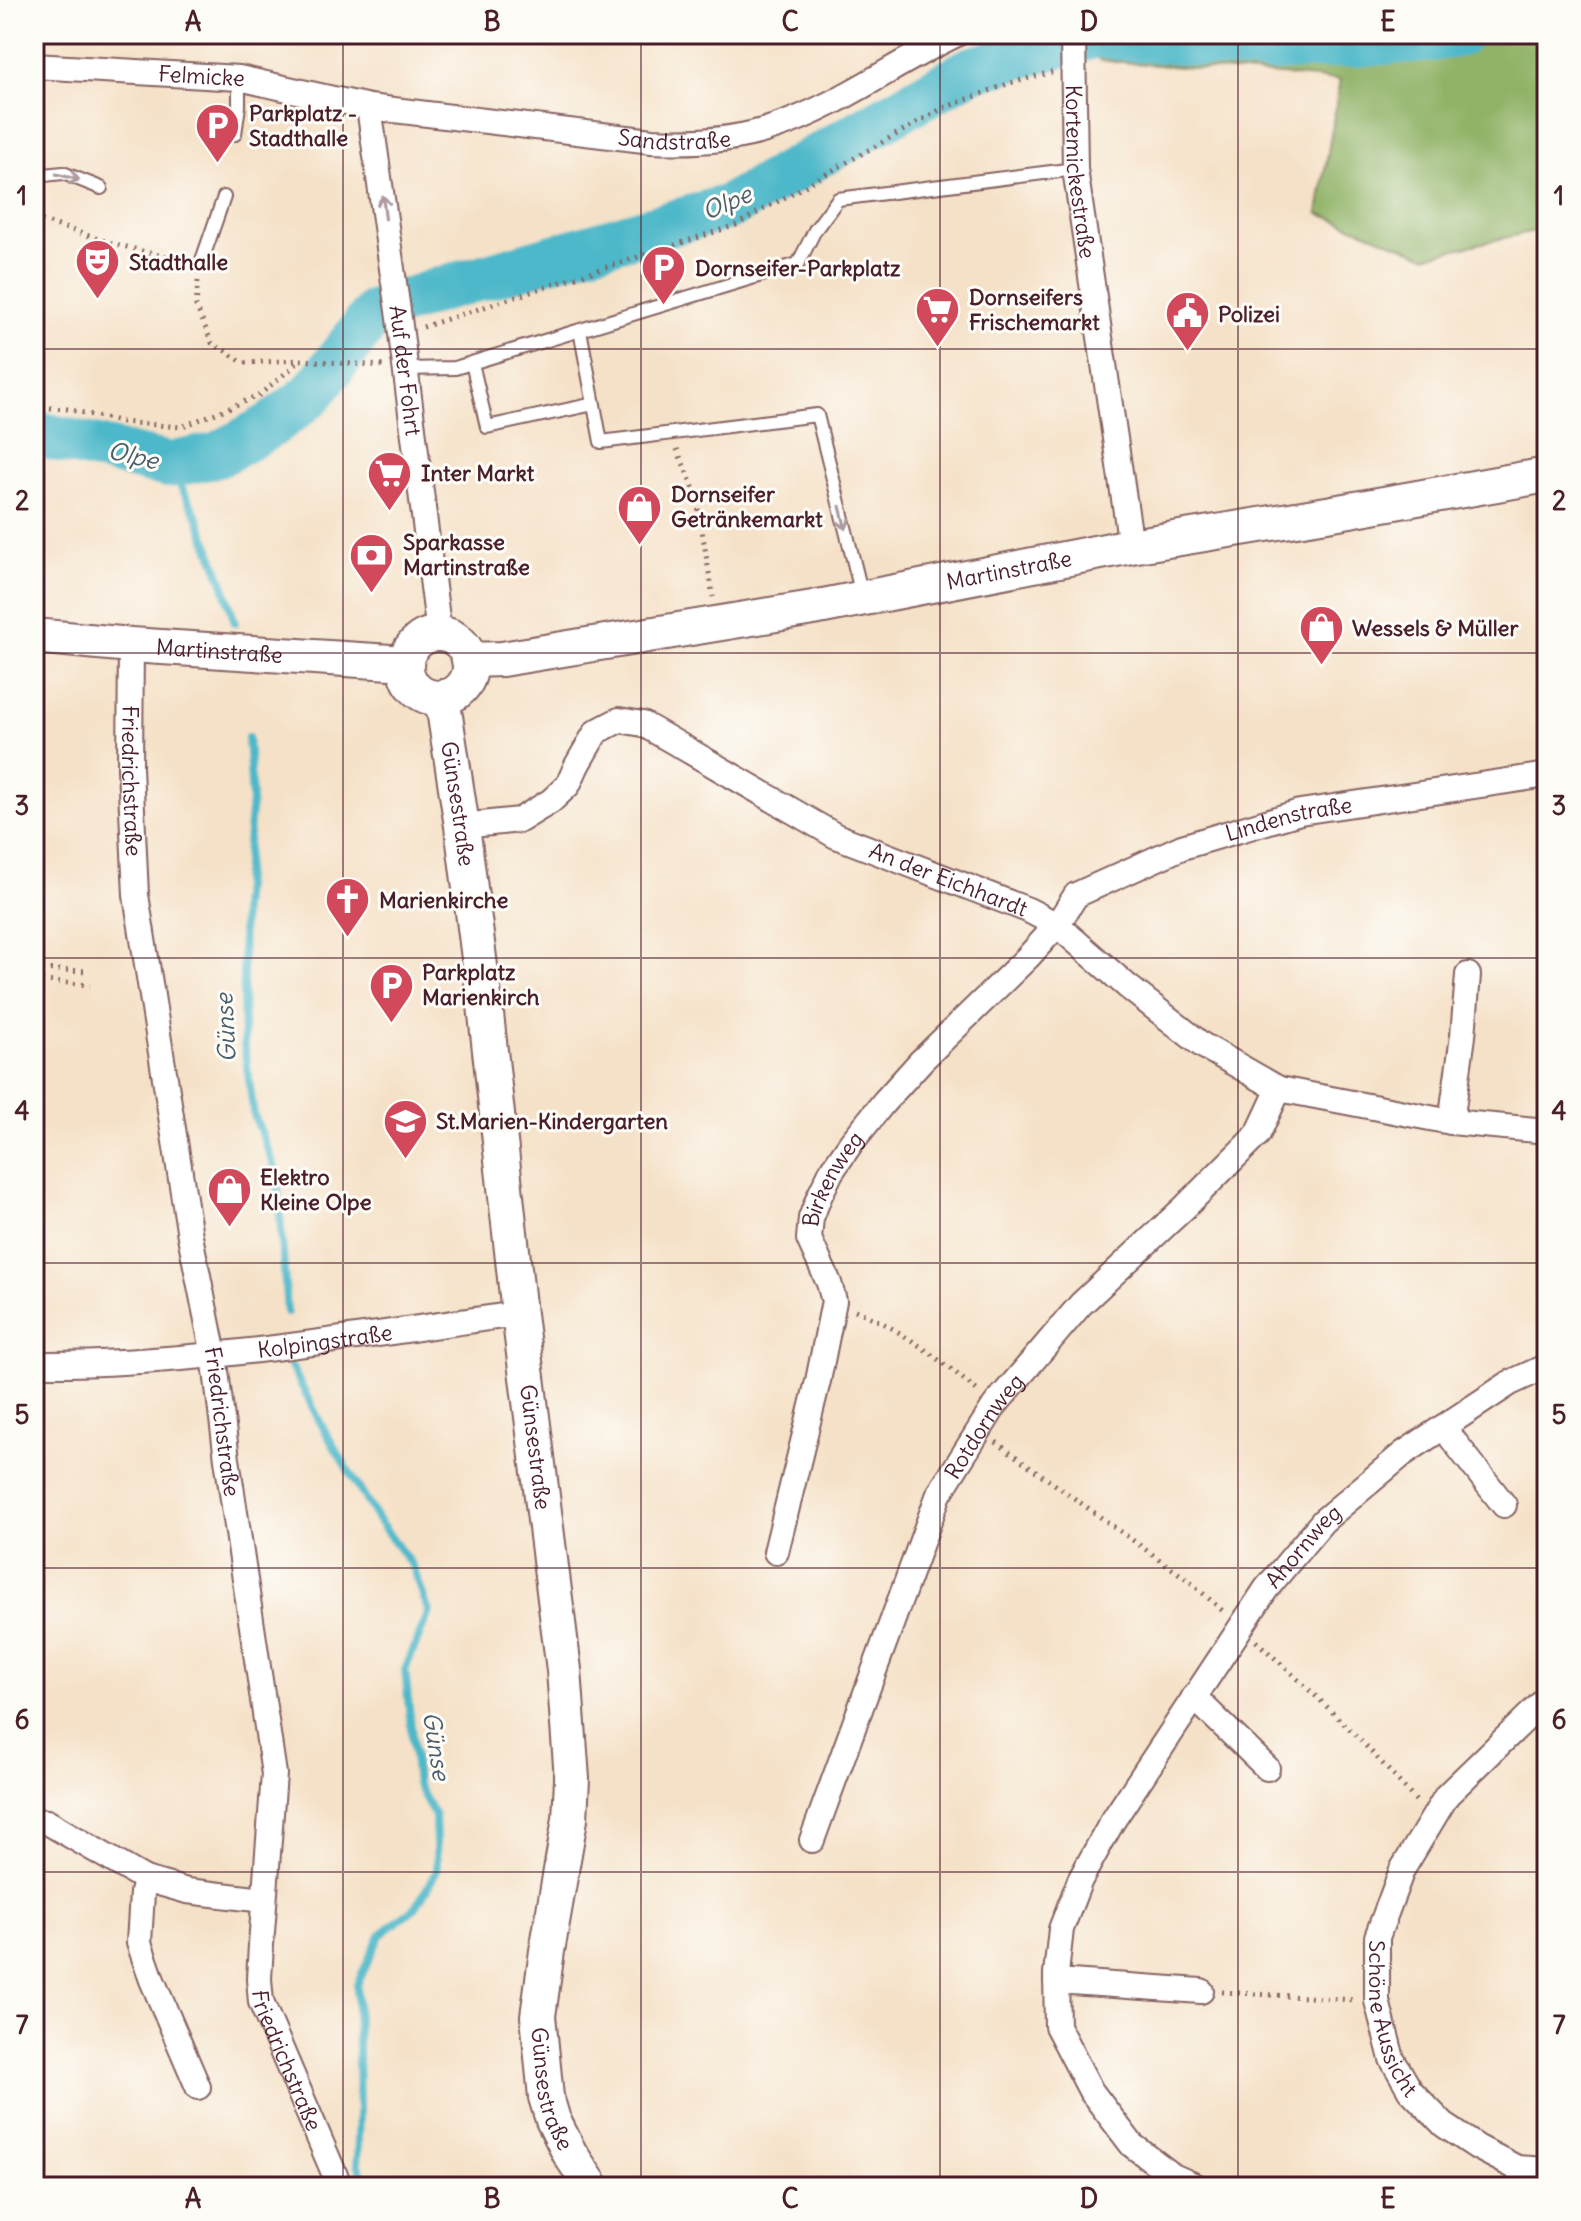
<svg xmlns="http://www.w3.org/2000/svg" width="1581" height="2221" viewBox="0 0 1581 2221" font-family="Delius,sans-serif">
<style>
.forest{fill:#90b266;stroke:#6d6848;stroke-width:2}
.lines{fill:none;stroke-linecap:round;stroke-linejoin:round}
.stream{stroke:#4db8c9;stroke-width:8}
.river{stroke:#4db8c9;stroke-width:46}
.lane-casing{stroke:#866362;stroke-width:16}
.street-casing{stroke:#866362;stroke-width:28}
.secondary-casing{stroke:#866362;stroke-width:38}
.path{stroke:#866362;stroke-width:5;stroke-dasharray:2 6;stroke-linecap:butt}
.lane{stroke:#fff;stroke-width:12}
.street{stroke:#fff;stroke-width:24}
.secondary{stroke:#fff;stroke-width:34}
.oneway{stroke:#ae9aa0}
.grid{fill:none;stroke:#4a1f2b;stroke-width:2;stroke-opacity:0.55}
.labels{text-anchor:middle;stroke-width:6;stroke-linejoin:round;paint-order:stroke}
.street-label{font-size:22px;fill:#4a1f2b;stroke:#fdfcf7}
.poi-label{font-size:22px;font-weight:bold;fill:#4a1f2b;stroke:#fdfcf7;text-anchor:start}
.water-label{font-size:24px;font-style:italic;fill:#4b5c6a;stroke:#fdfcf7}
.neatline{fill:none;stroke:#4a1f2b;stroke-width:3}
.grid-label{font-size:26px;text-anchor:middle;font-weight:bold;fill:#4a1f2b}
</style>
<rect width="100%" height="100%" fill="#fdfcf7"/>
<filter id="ink" filterUnits="userSpaceOnUse"><feTurbulence type="fractalNoise" baseFrequency=".0125" numOctaves="2"/><feDisplacementMap in="SourceGraphic" scale="16" xChannelSelector="R" yChannelSelector="G"/><feConvolveMatrix kernelMatrix="1 2 1 2 8 2 1 2 1" color-interpolation-filters="sRGB"/></filter>
<filter id="wash" filterUnits="userSpaceOnUse"><feTurbulence type="fractalNoise" baseFrequency=".006" numOctaves="4" result="noise"/><feDisplacementMap in="SourceGraphic" scale="32" xChannelSelector="R" yChannelSelector="G"/><feGaussianBlur stdDeviation="1.8" result="paint"/><feColorMatrix in="noise" values="0 0 0 0 0 0 0 0 0 0 0 0 0 0 0 0 0 1.4 0 .05"/><feComposite in="paint" operator="in"/></filter>
<g filter="url(#wash)">
<rect width="100%" height="100%" fill="#f5e1c7"/>
<!-- forest -->
<path class="forest" d="M 1096,34 L 1547,34 L 1547,228 L 1426,256 L 1318,213 L 1340,80 L 1099,60 Z"/>
<g class="lines">
<!-- stream -->
<path class="stream" d="M 169,465 L 197,516 L 223,583 L 235,623
M 248,737 L 252,800 L 242,908 L 244,1045 L 254,1115 L 277,1173 L 287,1312
M 291,1366 L 326,1433 L 378,1520 L 413,1567 L 429,1612 L 405,1670 L 417,1784 L 435,1816 L 437,1871 L 416,1907 L 380,1935 L 357,1985 L 359,2113 L 357,2164 L 369,2187"/>
<!-- river -->
<path class="river" d="M 34,433 L 169,465 L 218,455 L 271,425 L 311,395 L 375,312 L 439,290 L 728,207 L 970,70 L 1096,35 L 1272,49 L 1430,39 L 1460,34"/>
</g>
</g>
<g filter="url(#ink)">
<g class="lines">
<defs>
<path id="lane" d="M 235,134 L 239,106 L 239,78
M 34,176 L 63,173 L 101,188
M 200,266 L 224,197
M 580,330 L 601,442 L 817,415 L 862,595
M 472,363 L 487,427 L 594,404
M 404,369 L 455,368 L 798,264 L 815,230 L 838,199 L 1075,169"/>
<g id="street">
<path id="s1" d="M 1073,34 L 1075,169 L 1131,546"/>
<path id="s2" d="M 34,66 L 239,78 L 369,107 L 652,141 C 693,143 735,141 775,127 C 839,106 895,63 957,34"/>
<path id="s3" d="M 369,107 L 399,318 L 439,634"/>
<path id="s4" d="M 131,645 L 130,768 L 136,895 L 190,1236 L 214,1355 L 227,1459 L 274,1774 L 261,1945 L 259,1979 L 261,2002 L 340,2187"/>
<path id="s5" d="M 462,826 L 520,820 L 551,801 L 568,785 L 577,765 L 596,732 L 619,720 L 643,724 L 836,836 L 1028,910 L 1057,925 L 1127,986 L 1202,1045 L 1279,1089 L 1451,1122 L 1547,1131"/>
<path d="M 1451,1122 L 1463,1036 L 1468,975"/>
<path id="s6" d="M 34,1364 C 197,1366 359,1335 519,1314"/>
<path d="M 1443,1427 L 1504,1505"/>
<path id="s7" d="M 776,1552 L 818,1381 L 834,1301 L 829,1283 L 809,1239 L 811,1218 L 819,1197 L 831,1172 L 851,1143 L 884,1102 L 921,1061 L 1028,957 L 1057,925 L 1076,895 L 1182,847 L 1300,812 L 1547,775"/>
<path d="M 1194,1697 L 1267,1768"/>
<path id="s8" d="M 1547,1698 L 1447,1795 L 1402,1870 L 1377,1937 L 1377,2001 L 1392,2059 L 1410,2090 L 1444,2125 L 1477,2147 L 1517,2168 L 1547,2170"/>
<path d="M 34,1821 L 47,1822 L 145,1879 L 187,1891 L 264,1900"/>
<path id="s9" d="M 812,1840 L 939,1494 L 995,1405 L 1081,1304 L 1185,1207 L 1258,1134 L 1279,1089"/>
<path d="M 145,1879 L 142,1893 L 139,1943 L 152,1980 L 198,2087"/>
<path d="M 1056,1981 L 1201,1991"/>
<path id="s10" d="M 1198,2187 L 1173,2176 L 1132,2145 L 1091,2091 L 1057,2026 L 1056,1974 L 1061,1929 L 1080,1880 L 1112,1822 L 1266,1589 L 1323,1521 L 1404,1453 L 1510,1383 L 1547,1366"/>
</g>
<g id="secondary">
<circle cx="438" cy="666" r="32"/>
<path id="s11" d="M 34,636 L 131,645 L 406,663"/>
<path id="s12" d="M 469,660 L 502,659 L 813,608 L 1131,546 L 1333,513 L 1547,475"/>
<path id="s13" d="M 442,697 L 462,826 L 485,1005 L 519,1314 L 564,1670 L 572,1779 L 570,1819 L 547,1951 L 538,2016 L 546,2097 L 553,2120 L 570,2154 L 592,2187"/>
</g>
</defs>
<!-- lane casing -->
<use href="#lane" class="lane-casing"/>
<!-- street casing -->
<use href="#street" class="street-casing"/>
<!-- secondary casing -->
<use href="#secondary" class="secondary-casing"/>
<!-- path -->
<path class="path" d="M 34,218 L 111,243 L 186,262
M 198,281 L 196,306 L 212,343 L 244,363 L 301,360 L 383,366
M 423,327 L 736,225 L 941,109 L 1010,83 L 1052,72
M 34,407 L 67,409 L 122,422 L 181,427 L 258,396 L 300,361
M 677,449 L 696,494 L 713,597
M 34,969 L 88,971
M 34,980 L 90,985
M 855,1310 C 903,1330 939,1359 979,1392
M 996,1442 L 1188,1580 L 1225,1613
M 1256,1641 C 1314,1693 1365,1742 1416,1801
M 1222,1992 L 1356,2000"/>
<!-- lane -->
<use href="#lane" class="lane"/>
<!-- street -->
<use href="#street" class="street"/>
<!-- secondary -->
<use href="#secondary" class="secondary"/>
</g>
<!-- one-way arrows -->
<defs><path id="oneway-shaft" d="M-6 0H5M1.5-3L5.5 0L1.5 3" fill="none" stroke-width="1.6" stroke-linecap="round" stroke-linejoin="round" transform="scale(2)"/></defs>
<g class="oneway">
<use href="#oneway-shaft" transform="translate(68 177) rotate(14)"/>
<use href="#oneway-shaft" transform="translate(384 207) rotate(-97)"/>
<use href="#oneway-shaft" transform="translate(843 518) rotate(76)"/>
</g>
</g>
<!-- grid -->
<path class="grid" d="M 343,34 L 343,2187M 641,34 L 641,2187M 940,34 L 940,2187M 1238,34 L 1238,2187M 34,349 L 1547,349M 34,653 L 1547,653M 34,958 L 1547,958M 34,1263 L 1547,1263M 34,1568 L 1547,1568M 34,1872 L 1547,1872"/>
<!-- icons -->
<defs>
<symbol id="parking-pin" viewBox="-11 -11 22 30"><path d="M0 17L-7.5 6A9.5 9.5 0 1 1 7.5 6Z" fill="#d1495b" stroke="#fdfcf7"/><path d="M-3.5-5.5H1a3.5 3.5 0 0 1 0 7H-1V5.5H-3.5ZM-1-3.4V-.6H.8a1.4 1.4 0 0 0 0-2.8Z" fill="#fff"/></symbol>
<symbol id="theatre-pin" viewBox="-11 -11 22 30"><path d="M0 17L-7.5 6A9.5 9.5 0 1 1 7.5 6Z" fill="#d1495b" stroke="#fdfcf7"/><path d="M-5-5.5Q0-4 5-5.5V0Q5 5 0 6Q-5 5-5 0ZM-3.3-2.5H-1v1.5H-3.3ZM1-2.5H3.3v1.5H1ZM-2.8 1Q0 5.5 2.8 1Z" fill="#fff"/></symbol>
<symbol id="supermarket-pin" viewBox="-11 -11 22 30"><path d="M0 17L-7.5 6A9.5 9.5 0 1 1 7.5 6Z" fill="#d1495b" stroke="#fdfcf7"/><path d="M-6-5.5h2.5l.6 2H6L4.5 2H-2.5L-4.4-4H-6ZM-1.5 3.2a1.3 1.3 0 1 0 .1 0ZM3 3.2a1.3 1.3 0 1 0 .1 0Z" fill="#fff"/></symbol>
<symbol id="civic-pin" viewBox="-11 -11 22 30"><path d="M0 17L-7.5 6A9.5 9.5 0 1 1 7.5 6Z" fill="#d1495b" stroke="#fdfcf7"/><path d="M-.6-6.5H3V-4.5H.6V-3L4-1V1h2V6H-6V1h2V-1L-.6-3ZM-1.2 2.5V6h2.4V2.5Z" fill="#fff"/></symbol>
<symbol id="shop-pin" viewBox="-11 -11 22 30"><path d="M0 17L-7.5 6A9.5 9.5 0 1 1 7.5 6Z" fill="#d1495b" stroke="#fdfcf7"/><path d="M-5-2.5h2.3a2.7 3.5 0 0 1 5.4 0H5L5.5 6h-11ZM-1.5-2.5h3a1.5 2.3 0 0 0-3 0Z" fill="#fff"/></symbol>
<symbol id="bank-pin" viewBox="-11 -11 22 30"><path d="M0 17L-7.5 6A9.5 9.5 0 1 1 7.5 6Z" fill="#d1495b" stroke="#fdfcf7"/><path d="M-6-4H6V4H-6ZM0-2.3a2.3 2.3 0 1 0 0 4.6a2.3 2.3 0 1 0 0-4.6Z" fill="#fff"/></symbol>
<symbol id="church-pin" viewBox="-11 -11 22 30"><path d="M0 17L-7.5 6A9.5 9.5 0 1 1 7.5 6Z" fill="#d1495b" stroke="#fdfcf7"/><path d="M-1.2-6h2.4v3.5h3.3v2.4h-3.3V6h-2.4V-.1h-3.3v-2.4h3.3Z" fill="#fff"/></symbol>
<symbol id="school-pin" viewBox="-11 -11 22 30"><path d="M0 17L-7.5 6A9.5 9.5 0 1 1 7.5 6Z" fill="#d1495b" stroke="#fdfcf7"/><path d="M0-5L7-2L0 1L-7-2ZM-4 1L0 2.5L4 1V4Q0 6-4 4Z" fill="#fff"/></symbol>
</defs>
<g fill-rule="evenodd">
<use href="#parking-pin" x="192" y="100" width="51" height="69"/>
<use href="#theatre-pin" x="72" y="236" width="51" height="69"/>
<use href="#parking-pin" x="638" y="242" width="51" height="69"/>
<use href="#supermarket-pin" x="912" y="284" width="51" height="69"/>
<use href="#civic-pin" x="1162" y="288" width="51" height="69"/>
<use href="#supermarket-pin" x="364" y="448" width="51" height="69"/>
<use href="#shop-pin" x="614" y="482" width="51" height="69"/>
<use href="#bank-pin" x="346" y="530" width="51" height="69"/>
<use href="#shop-pin" x="1296" y="602" width="51" height="69"/>
<use href="#church-pin" x="322" y="874" width="51" height="69"/>
<use href="#parking-pin" x="366" y="960" width="51" height="69"/>
<use href="#school-pin" x="380" y="1096" width="51" height="69"/>
<use href="#shop-pin" x="204" y="1164" width="51" height="69"/>
</g>
<g class="labels">
<!-- street labels -->
<g class="street-label">
<text dy="8" stroke="none"><textPath href="#s2" startOffset="168">Felmicke</textPath></text>
<text dy="8" stroke="none"><textPath href="#s2" startOffset="646">Sandstraße</textPath></text>
<text dy="8" stroke="none"><textPath href="#s1" startOffset="138">Kortemickestraße</textPath></text>
<text dy="8" stroke="none"><textPath href="#s3" startOffset="266">Auf der Fohrt</textPath></text>
<text dy="8" stroke="none"><textPath href="#s12" startOffset="548">Martinstraße</textPath></text>
<text dy="8" stroke="none"><textPath href="#s11" startOffset="186">Martinstraße</textPath></text>
<text dy="8" stroke="none"><textPath href="#s4" startOffset="136">Friedrichstraße</textPath></text>
<text dy="8" stroke="none"><textPath href="#s13" startOffset="108">Günsestraße</textPath></text>
<text dy="8" stroke="none"><textPath href="#s7" startOffset="994">Lindenstraße</textPath></text>
<text dy="8" stroke="none"><textPath href="#s5" startOffset="572">An der Eichhardt</textPath></text>
<text dy="8" stroke="none"><textPath href="#s7" startOffset="390">Birkenweg</textPath></text>
<text dy="8" stroke="none"><textPath href="#s6" startOffset="292">Kolpingstraße</textPath></text>
<text dy="8" stroke="none"><textPath href="#s4" startOffset="784">Friedrichstraße</textPath></text>
<text dy="8" stroke="none"><textPath href="#s9" startOffset="450">Rotdornweg</textPath></text>
<text dy="8" stroke="none"><textPath href="#s13" startOffset="756">Günsestraße</textPath></text>
<text dy="8" stroke="none"><textPath href="#s10" startOffset="772">Ahornweg</textPath></text>
<text dy="8" stroke="none"><textPath href="#s8" startOffset="382">Schöne Aussicht</textPath></text>
<text dy="8" stroke="none"><textPath href="#s4" startOffset="1432">Friedrichstraße</textPath></text>
<text dy="8" stroke="none"><textPath href="#s13" startOffset="1404">Günsestraße</textPath></text>
</g>
<!-- poi labels -->
<g class="poi-label">
<text x="249" y="121">Parkplatz -<tspan x="249" dy="25">Stadthalle</tspan></text>
<text x="129" y="270">Stadthalle</text>
<text x="695" y="276">Dornseifer-Parkplatz</text>
<text x="969" y="305">Dornseifers<tspan x="969" dy="25">Frischemarkt</tspan></text>
<text x="1218" y="322">Polizei</text>
<text x="421" y="481">Inter Markt</text>
<text x="671" y="502">Dornseifer<tspan x="671" dy="25">Getränkemarkt</tspan></text>
<text x="403" y="550">Sparkasse<tspan x="403" dy="25">Martinstraße</tspan></text>
<text x="1352" y="636">Wessels &amp; Müller</text>
<text x="379" y="908">Marienkirche</text>
<text x="422" y="980">Parkplatz<tspan x="422" dy="25">Marienkirch</tspan></text>
<text x="436" y="1129">St.Marien-Kindergarten</text>
<text x="260" y="1185">Elektro<tspan x="260" dy="25">Kleine Olpe</tspan></text>
</g>
<!-- water labels -->
<g class="water-label">
<text transform="translate(727 203) rotate(-23)" y="8">Olpe</text>
<text transform="translate(133 456) rotate(13)" y="8">Olpe</text>
<text transform="translate(226 1028) rotate(-93)" y="8">Günse</text>
<text transform="translate(436 1746) rotate(81)" y="8">Günse</text>
</g>
</g>
<!-- margin -->
<rect width="1581" height="2221" fill="none" stroke="#fdfcf7" stroke-width="88"/>
<rect x="44" y="44" width="1493" height="2133" class="neatline"/>
<g class="grid-label">
<text x="193" y="31">A</text>
<text x="492" y="31">B</text>
<text x="790" y="31">C</text>
<text x="1089" y="31">D</text>
<text x="1388" y="31">E</text>
<text x="22" y="205">1</text>
<text x="1559" y="205">1</text>
<text x="22" y="510">2</text>
<text x="1559" y="510">2</text>
<text x="22" y="815">3</text>
<text x="1559" y="815">3</text>
<text x="22" y="1120">4</text>
<text x="1559" y="1120">4</text>
<text x="22" y="1424">5</text>
<text x="1559" y="1424">5</text>
<text x="22" y="1729">6</text>
<text x="1559" y="1729">6</text>
<text x="22" y="2034">7</text>
<text x="1559" y="2034">7</text>
<text x="193" y="2208">A</text>
<text x="492" y="2208">B</text>
<text x="790" y="2208">C</text>
<text x="1089" y="2208">D</text>
<text x="1388" y="2208">E</text>
</g>
</svg>
